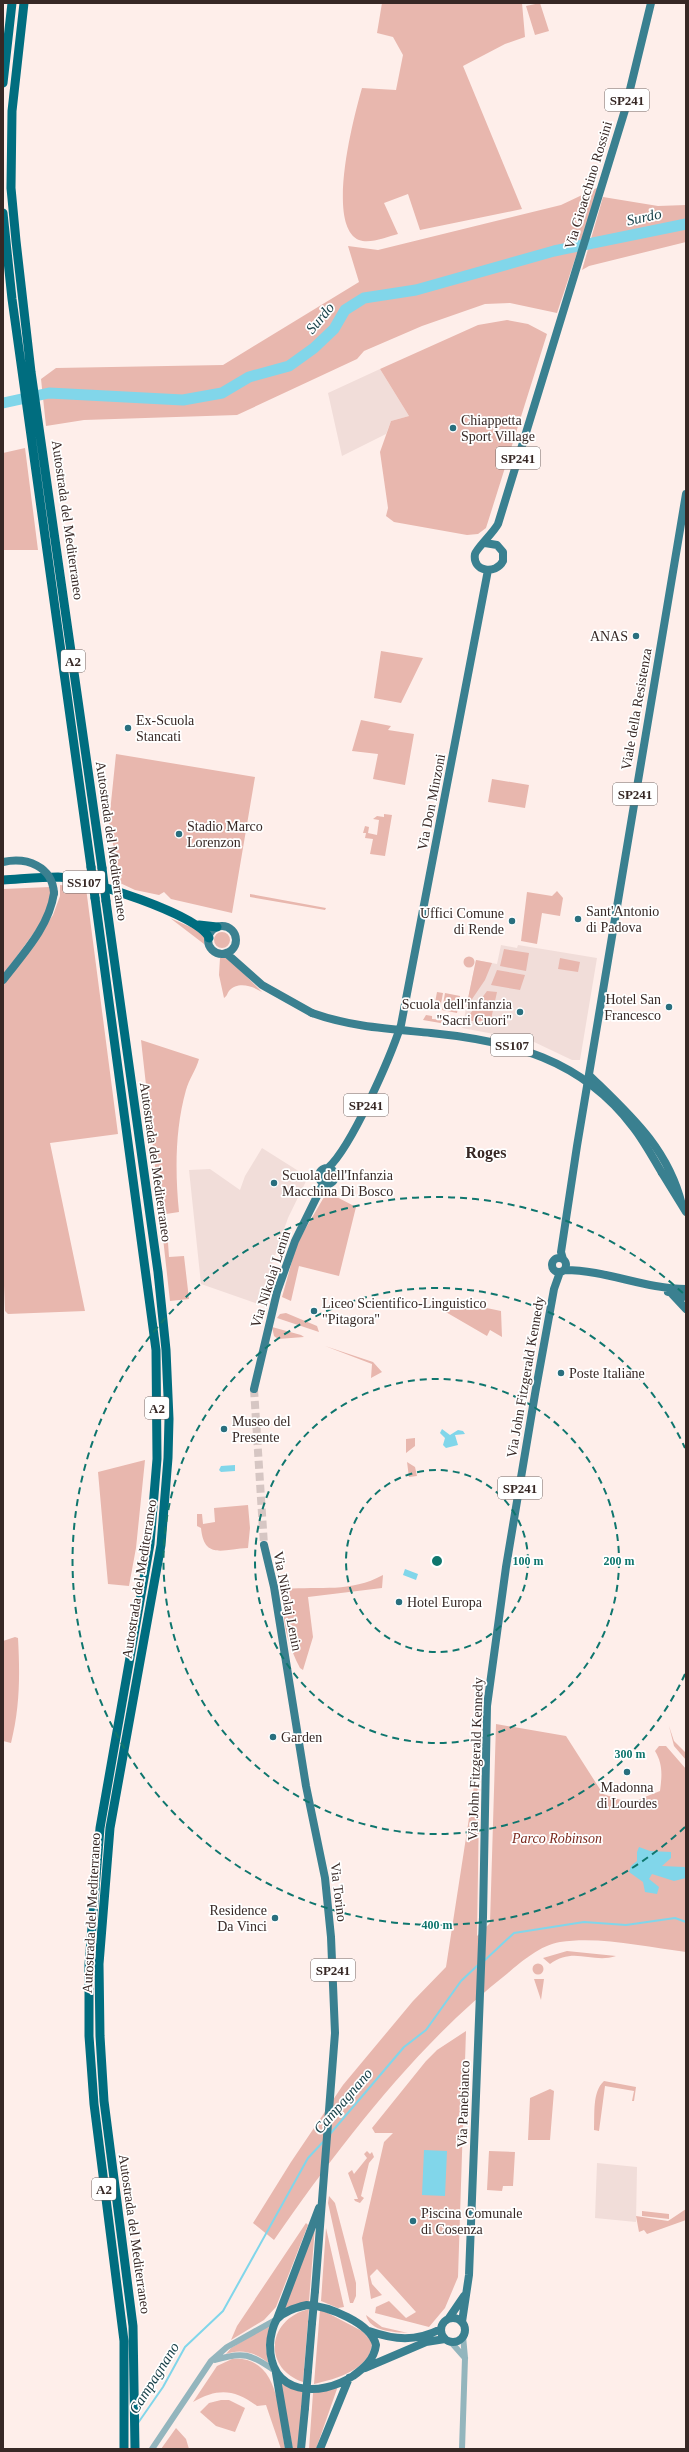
<svg xmlns="http://www.w3.org/2000/svg" width="689" height="2452" viewBox="0 0 689 2452" font-family="Georgia,serif">
<style>
.built{fill:#f1ddd9}
.green{fill:#e8b7ae}
.water{fill:#81d6ea}
.lines{fill:none;stroke-linecap:round;stroke-linejoin:round}
.stream{stroke:#81d6ea;stroke-width:2}
.river{stroke:#81d6ea;stroke-width:11}
.major-tunnel{stroke:#d6c6c3;stroke-width:8;stroke-dasharray:8 4;stroke-linecap:butt}
.minor{stroke:#93b5bd;stroke-width:6}
.major{stroke:#3a8090;stroke-width:8}
.highway{stroke:#006d7f;stroke-width:9}
.major-bridge{stroke:#3a8090;stroke-width:8}
.highway-bridge{stroke:#006d7f;stroke-width:9}
.ring{fill:none;stroke:#0f766e;stroke-width:2;stroke-dasharray:7 5}
.poi-dot{fill:#296f7e;stroke:#fff;stroke-width:1.5}
.labels{text-anchor:middle;stroke-width:3.5;stroke-linejoin:round;paint-order:stroke}
.shield{fill:#fff;stroke:#736866;stroke-width:1}
.shield-label{font-size:13px;font-weight:bold;fill:#372825}
.street-label{font-size:14px;fill:#372825;stroke:#fff}
.poi-label{font-size:14px;fill:#372825;stroke:#fff;text-anchor:start}
.park-label{font-size:14px;font-style:italic;fill:#7c2a1e;stroke:#fff}
.water-label{font-size:15px;font-style:italic;fill:#1b434b;stroke:#fff}
.quarter-label{font-size:16px;font-weight:bold;fill:#372825;stroke:#fff}
.centre{fill:#0f766e;stroke:#fff;stroke-width:2}
.ring-label{font-size:12px;text-anchor:middle;font-weight:bold;fill:#0f766e;stroke:#fff;stroke-width:3.5;stroke-linejoin:round;paint-order:stroke}
</style>
<rect width="100%" height="100%" fill="#feeeea"/>
<!-- built -->
<path class="built" d="M 380,369 L 409,416 L 391,421 L 386,434 L 342,456 L 328,393 Z
M 501,945 L 517,948 L 518,945 L 597,958 L 580,1060 L 572,1060 L 532,1041 L 462,1028 L 476,960 L 497,964 Z
M 262,1148 L 308,1177 L 288,1218 L 258,1304 L 201,1284 L 189,1170 L 210,1169 L 240,1190 L 245,1176 Z
M 597,2163 L 637,2167 L 636,2222 L 595,2218 Z"/>
<!-- green -->
<path class="green" d="M 382,3 L 522,3 L 525,37 L 505,44 L 463,66 L 522,209 L 420,230 L 408,194 L 384,203 L 398,234 C 387,237 370,244 359,240 C 325,225 354,116 362,88 L 396,90 L 403,55 L 393,37 L 377,33 Z
M 540,3 L 549,31 L 535,35 L 526,6 Z
M 599,187 L 557,313 L 510,303 L 485,304 L 422,326 L 364,351 L 357,359 L 237,415 L 84,420 L 46,426 L 41,379 L 56,368 L 223,365 L 359,282 L 348,246 L 378,250 L 561,205 Z
M 603,197 L 658,206 L 686,205 L 686,242 L 589,266 L 582,270 Z
M 507,320 L 528,324 L 547,334 L 486,528 L 478,534 L 467,535 L 394,522 L 386,516 L 388,508 L 380,452 L 391,421 L 409,416 L 380,369 L 478,325 Z
M 25,448 L 38,550 L 3,550 L 3,453 Z
M 381,651 L 423,658 L 401,703 L 374,698 Z
M 361,720 L 391,726 L 388,730 L 414,734 L 405,785 L 373,779 L 378,754 L 352,751 Z
M 116,754 L 255,777 L 232,913 L 171,899 L 164,892 L 159,895 L 135,890 L 120,883 L 109,822 Z
M 492,779 L 529,785 L 525,808 L 488,802 Z
M 384,814 L 392,815 L 385,856 L 370,854 L 373,839 L 365,838 L 366,833 L 363,833 L 365,826 L 369,827 L 368,833 L 377,835 L 379,820 L 373,819 L 377,816 L 384,817 Z
M 60,885 L 86,888 L 118,1134 L 50,1143 L 85,1311 L 8,1314 L 5,1311 L 3,1260 L 3,985 L 53,915 L 60,896 Z
M 50,887 L 52,891 L 44,919 L 3,975 L 3,889 Z
M 557,891 L 563,898 L 560,916 L 542,913 L 537,944 L 521,941 L 527,892 L 552,896 Z
M 250,894 L 326,908 L 325,910 L 250,897 Z
M 170,918 L 204,933 L 204,944 Z
M214 940a8 8 0 1 1 16 0a8 8 0 1 1-16 0Z
M 504,949 L 529,953 L 526,971 L 500,966 Z
M463.5 962a5.5 5.5 0 1 1 11 0a5.5 5.5 0 1 1-11 0Z
M 220,958 L 228,958 L 262,992 C 252,986 238,981 229,991 C 227,994 227,996 224,998 L 219,975 Z
M 560,958 L 580,962 L 578,972 L 558,969 Z
M 476,960 L 492,963 L 485,980 L 466,1008 Z
M 497,970 L 525,975 L 520,990 L 491,985 Z
M 487,991 L 497,992 L 490,1024 L 484,1021 L 468,1021 L 470,1014 Z
M 437,992 L 443,993 L 440,1009 L 434,1008 Z
M 445,993 L 460,996 L 457,1013 L 442,1010 Z
M 426,1015 L 432,1016 L 432,1019 L 445,1020 L 446,1018 L 453,1019 L 452,1025 L 423,1020 Z
M 141,1040 L 199,1059 C 196,1070 189,1079 186,1090 C 175,1129 175,1172 179,1212 L 166,1214 L 169,1257 L 184,1256 L 189,1299 L 170,1301 Z
M 327,1192 L 356,1207 L 339,1276 L 299,1266 L 291,1301 L 282,1297 L 297,1243 Z
M 448,1300 L 501,1311 L 502,1337 L 490,1330 L 487,1336 L 444,1311 Z
M 286,1313 L 317,1326 L 319,1332 L 277,1318 L 280,1314 Z
M 272,1327 L 301,1335 L 304,1337 L 278,1339 L 274,1336 Z
M 325,1346 L 373,1362 L 382,1372 L 371,1378 L 372,1364 Z
M 415,1438 L 415,1446 L 406,1453 L 406,1439 Z
M 145,1460 L 136,1548 L 129,1586 L 108,1584 L 98,1472 Z
M 407,1462 L 415,1467 L 417,1476 L 409,1477 Z
M 248,1505 L 250,1528 L 248,1548 C 223,1549 204,1560 201,1528 L 197,1526 L 197,1514 L 202,1514 L 203,1524 L 215,1522 L 214,1508 Z
M 383,1575 L 382,1588 L 308,1597 L 313,1637 L 303,1670 L 300,1668 C 287,1643 280,1617 285,1589 C 321,1586 350,1593 383,1575 Z
M 15,1637 L 18,1638 C 20,1675 20,1707 11,1743 L 3,1741 L 3,1641 Z
M 496,1724 L 566,1736 L 603,1794 L 630,1803 L 660,1791 C 662,1776 663,1764 655,1751 L 659,1746 L 666,1746 L 686,1769 L 686,1952 C 646,1947 600,1936 560,1942 C 541,1945 522,1961 508,1973 C 417,2044 340,2145 274,2240 L 253,2223 L 291,2162 L 343,2085 L 413,2001 L 446,1967 L 480,1747 L 477,1936 L 490,1923 Z
M 669,1726 L 674,1741 L 686,1753 L 686,1760 L 674,1746 Z
M 567,1951 L 616,1956 C 592,1964 574,1946 550,1964 L 543,1958 Z
M532.5 1969a5.5 5.5 0 1 1 11 0a5.5 5.5 0 1 1-11 0Z
M 534,1979 L 544,1979 L 541,2000 Z
M 466,2031 L 458,2277 L 445,2308 L 429,2327 L 375,2313 L 376,2307 L 389,2301 L 406,2318 L 416,2312 L 377,2269 L 370,2276 L 372,2284 L 382,2295 L 371,2299 L 362,2238 L 384,2142 L 393,2133 L 375,2133 L 372,2128 L 426,2061 L 437,2050 Z
M 604,2081 L 636,2087 L 634,2101 L 632,2101 L 634,2091 L 605,2086 L 599,2131 L 594,2130 C 595,2114 592,2092 604,2081 Z
M 550,2089 L 554,2091 L 550,2140 L 528,2140 L 530,2098 Z
M 367,2151 L 370,2154 L 372,2152 L 374,2157 L 369,2163 L 361,2196 L 364,2198 L 360,2203 L 355,2201 L 354,2199 L 358,2199 L 348,2173 L 352,2170 L 354,2174 L 367,2158 L 364,2154 Z
M 489,2151 L 515,2152 L 513,2186 L 503,2186 L 502,2191 L 487,2190 Z
M 329,2196 L 335,2203 L 356,2283 L 356,2296 L 353,2303 L 350,2303 L 328,2203 Z
M 686,2209 L 686,2220 L 647,2234 L 644,2230 L 639,2232 L 636,2216 L 668,2221 Z
M 642,2211 L 669,2214 L 669,2219 L 642,2216 Z
M 306,2223 L 308,2225 L 276,2307 L 264,2320 L 231,2340 L 237,2326 Z
M 315,2227 L 309,2301 L 284,2310 Z
M 326,2228 L 344,2307 L 338,2308 L 321,2301 Z
M 309,2309 L 303,2382 C 262,2368 267,2319 309,2309 Z
M 320,2309 L 362,2331 L 372,2342 C 372,2369 336,2379 314,2384 Z
M 366,2315 L 382,2327 L 408,2333 C 394,2332 370,2332 366,2315 Z
M 270,2325 L 266,2346 L 268,2363 C 257,2353 241,2348 226,2354 L 231,2348 Z
M 232,2359 C 280,2355 279,2415 285,2449 L 281,2449 L 266,2405 L 257,2406 C 234,2389 218,2388 193,2402 L 217,2366 Z
M 280,2381 L 303,2392 L 299,2449 L 293,2449 Z
M 338,2386 L 316,2449 L 309,2449 L 313,2393 Z
M 221,2400 L 229,2400 L 245,2408 L 235,2432 L 216,2426 L 200,2412 L 209,2403 Z
M 176,2428 L 186,2439 L 189,2449 L 161,2449 Z"/>
<!-- water -->
<path class="water" d="M 442,1429 L 450,1435 L 458,1430 L 463,1431 L 465,1434 L 455,1435 L 458,1445 L 446,1448 L 443,1445 L 445,1438 L 440,1433 Z
M 235,1465 L 235,1471 L 221,1472 L 219,1470 L 221,1466 Z
M 405,1569 L 418,1574 L 416,1580 L 403,1575 Z
M 639,1847 L 650,1851 L 671,1852 L 671,1858 L 662,1866 L 684,1867 L 686,1868 L 686,1878 L 674,1881 L 652,1874 L 649,1879 L 659,1887 L 657,1894 L 645,1892 L 643,1882 L 629,1872 L 631,1866 L 637,1861 L 637,1852 Z
M 424,2150 L 447,2151 L 445,2196 L 422,2195 Z"/>
<g class="lines">
<!-- stream -->
<path class="stream" d="M 485,1960 L 514,1933 L 584,1922 L 626,1925 L 675,1918 L 686,1922
M 330,2134 L 404,2047 L 426,2030 L 461,1981 L 478,1965
M 138,2423 L 163,2387 L 185,2347 L 223,2311 L 308,2158 L 323,2142"/>
<!-- river -->
<path class="river" d="M 3,403 L 49,393 L 183,400 L 222,393 L 249,377 L 289,366 L 314,348 L 334,329 L 345,310 L 364,298 L 416,290 L 554,251 L 686,224"/>
<!-- major-tunnel -->
<path class="major-tunnel" d="M 254,1389 L 264,1545"/>
<!-- minor -->
<path class="minor" d="M 450,2341 L 465,2358
M 215,2360 C 243,2351 251,2354 275,2371
M 152,2449 L 211,2361 L 227,2347 L 277,2319
M 462,2449 L 465,2358 L 463,2336"/>
<!-- major -->
<path class="major" d="M 485,543 L 497,545 L 503,552 L 503,561 C 496,575 472,572 475,554 C 476,549 494,532 498,524 L 625,110 L 651,3
M208 940a14 14 0 1 1 28 0a14 14 0 1 1-28 0Z
M 226,953 L 262,985 L 312,1013
M 3,980 C 23,954 49,927 54,893
M 589,1075 C 630,1115 668,1148 682,1205
M 328,1168 C 352,1146 390,1058 401,1025 L 488,570
M319 1176a8 8 0 1 1 16 0a8 8 0 1 1-16 0Z
M 662,1173 L 686,1212
M552 1265a7 7 0 1 1 14 0a7 7 0 1 1-14 0Z
M 563,1259 L 561,1252 L 577,1146 L 686,494
M 565,1270 C 606,1270 645,1289 686,1289
M 668,1292 L 686,1297
M 672,1294 L 686,1309
M 254,1389 L 277,1292 L 295,1241 L 324,1182
M 264,1545 L 274,1587 L 306,1786 L 325,1878 L 331,1937 L 335,2033 L 315,2291
M 307,2305 C 328,2306 371,2323 376,2345 C 374,2360 364,2368 353,2376 C 319,2398 270,2395 270,2345 C 270,2338 273,2325 277,2319 C 284,2311 298,2307 307,2305 Z
M 449,2318 L 464,2296
M441 2330a12 12 0 1 1 24 0a12 12 0 1 1-24 0Z
M 277,2319 L 319,2208
M 462,2322 L 469,2275 L 483,1917 L 487,1706 L 506,1567 L 535,1394 L 554,1289 L 560,1272
M 369,2331 C 395,2340 415,2342 441,2329
M 365,2368 L 426,2342 L 445,2339
M 308,2371 L 312,2323
M 276,2373 L 289,2449
M 301,2449 L 305,2408
M 320,2449 L 349,2378"/>
<!-- highway -->
<path class="highway" d="M 24,3 L 12,111 L 11,188 L 16,241 L 31,372 L 102,868
M 3,83 L 12,3
M 3,213 L 12,299 L 91,867
M 3,880 C 21,879 40,877 58,877 C 84,878 200,915 209,938
M 95,898 L 156,1350 L 157,1459 L 150,1544 L 100,1828 L 89,1964 L 89,2036 L 94,2104 L 124,2341 L 124,2449
M 106,901 L 158,1272 L 166,1350 L 169,1419 L 168,1458 L 161,1545 L 110,1828 L 99,1964 L 100,2036 L 104,2101 L 133,2326 L 135,2449
M 199,925 L 217,927"/>
<!-- major-bridge -->
<path class="major-bridge" d="M 3,862 C 27,857 52,866 54,893
M 312,1013 C 351,1027 391,1029 431,1033 C 511,1041 582,1059 633,1127 C 644,1141 653,1158 662,1173
M 312,2323 L 315,2291
M 305,2408 L 308,2371"/>
<!-- highway-bridge -->
<path class="highway-bridge" d="M 91,867 L 95,898
M 102,868 L 106,901"/>
</g>
<!-- distance rings -->
<g class="ring">
<circle cx="437" cy="1561" r="91"/>
<circle cx="437" cy="1561" r="182"/>
<path d="M685 1674A273 273 0 1 1 685 1448"/>
<path d="M685 1827A364 364 0 1 1 685 1295"/>
</g>
<!-- markers -->
<g class="poi-dot">
<circle cx="453" cy="428" r="4"/>
<circle cx="636" cy="636" r="4"/>
<circle cx="128" cy="728" r="4"/>
<circle cx="179" cy="834" r="4"/>
<circle cx="578" cy="919" r="4"/>
<circle cx="512" cy="921" r="4"/>
<circle cx="669" cy="1007" r="4"/>
<circle cx="520" cy="1012" r="4"/>
<circle cx="274" cy="1183" r="4"/>
<circle cx="314" cy="1311" r="4"/>
<circle cx="561" cy="1373" r="4"/>
<circle cx="224" cy="1429" r="4"/>
<circle cx="399" cy="1602" r="4"/>
<circle cx="273" cy="1737" r="4"/>
<circle cx="627" cy="1772" r="4"/>
<circle cx="275" cy="1918" r="4"/>
<circle cx="413" cy="2221" r="4"/>
</g>
<g class="labels">
<!-- shield labels -->
<g class="shield">
<rect x="605" y="89" width="44" height="22" rx="3"/>
<rect x="496" y="447" width="44" height="22" rx="3"/>
<rect x="61" y="650" width="24" height="22" rx="3"/>
<rect x="613" y="783" width="44" height="22" rx="3"/>
<rect x="63" y="871" width="42" height="22" rx="3"/>
<rect x="491" y="1034" width="42" height="22" rx="3"/>
<rect x="344" y="1094" width="44" height="22" rx="3"/>
<rect x="145" y="1397" width="24" height="22" rx="3"/>
<rect x="498" y="1477" width="44" height="22" rx="3"/>
<rect x="311" y="1959" width="44" height="22" rx="3"/>
<rect x="92" y="2178" width="24" height="22" rx="3"/>
</g>
<g class="shield-label">
<text x="627" y="105">SP241</text>
<text x="518" y="463">SP241</text>
<text x="73" y="666">A2</text>
<text x="635" y="799">SP241</text>
<text x="84" y="887">SS107</text>
<text x="512" y="1050">SS107</text>
<text x="366" y="1110">SP241</text>
<text x="157" y="1413">A2</text>
<text x="520" y="1493">SP241</text>
<text x="333" y="1975">SP241</text>
<text x="104" y="2194">A2</text>
</g>
<!-- street labels -->
<g class="street-label">
<text transform="translate(588 185) rotate(-73)" y="5">Via Gioacchino Rossini</text>
<text transform="translate(68 520) rotate(82)" y="5">Autostrada del Mediterraneo</text>
<text transform="translate(636 709) rotate(-80)" y="5">Viale della Resistenza</text>
<text transform="translate(431 802) rotate(-79)" y="5">Via Don Minzoni</text>
<text transform="translate(112 841) rotate(82)" y="5">Autostrada del Mediterraneo</text>
<text transform="translate(156 1162) rotate(82)" y="5">Autostrada del Mediterraneo</text>
<text transform="translate(270 1279) rotate(-72)" y="5">Via Nikolaj Lenin</text>
<text transform="translate(525 1377) rotate(-80)" y="5">Via John Fitzgerald Kennedy</text>
<text transform="translate(139 1579) rotate(-81)" y="5">Autostrada del Mediterraneo</text>
<text transform="translate(288 1601) rotate(79)" y="5">Via Nikolaj Lenin</text>
<text transform="translate(475 1759) rotate(-88)" y="5">Via John Fitzgerald Kennedy</text>
<text transform="translate(339 1892) rotate(83)" y="5">Via Torino</text>
<text transform="translate(91 1913) rotate(-87)" y="5">Autostrada del Mediterraneo</text>
<text transform="translate(463 2104) rotate(-88)" y="5">Via Panebianco</text>
<text transform="translate(135 2234) rotate(82)" y="5">Autostrada del Mediterraneo</text>
</g>
<!-- poi labels -->
<g class="poi-label">
<text x="461" y="425">Chiappetta<tspan x="461" dy="16">Sport Village</tspan></text>
<text x="628" y="641" text-anchor="end">ANAS</text>
<text x="136" y="725">Ex-Scuola<tspan x="136" dy="16">Stancati</tspan></text>
<text x="187" y="831">Stadio Marco<tspan x="187" dy="16">Lorenzon</tspan></text>
<text x="586" y="916">Sant'Antonio<tspan x="586" dy="16">di Padova</tspan></text>
<text x="504" y="918" text-anchor="end">Uffici Comune<tspan x="504" dy="16">di Rende</tspan></text>
<text x="661" y="1004" text-anchor="end">Hotel San<tspan x="661" dy="16">Francesco</tspan></text>
<text x="512" y="1009" text-anchor="end">Scuola dell'infanzia<tspan x="512" dy="16">"Sacri Cuori"</tspan></text>
<text x="282" y="1180">Scuola dell'Infanzia<tspan x="282" dy="16">Macchina Di Bosco</tspan></text>
<text x="322" y="1308">Liceo Scientifico-Linguistico<tspan x="322" dy="16">"Pitagora"</tspan></text>
<text x="569" y="1378">Poste Italiane</text>
<text x="232" y="1426">Museo del<tspan x="232" dy="16">Presente</tspan></text>
<text x="407" y="1607">Hotel Europa</text>
<text x="281" y="1742">Garden</text>
<text x="627" y="1792" text-anchor="middle">Madonna<tspan x="627" dy="16">di Lourdes</tspan></text>
<text x="267" y="1915" text-anchor="end">Residence<tspan x="267" dy="16">Da Vinci</tspan></text>
<text x="421" y="2218">Piscina Comunale<tspan x="421" dy="16">di Cosenza</tspan></text>
</g>
<!-- park labels -->
<g class="park-label">
<text x="557" y="1843">Parco Robinson</text>
</g>
<!-- water labels -->
<g class="water-label">
<text transform="translate(644 217) rotate(-12)" y="5">Surdo</text>
<text transform="translate(320 318) rotate(-50)" y="5">Surdo</text>
<text transform="translate(343 2101) rotate(-49)" y="5">Campagnano</text>
<text transform="translate(154 2378) rotate(-58)" y="5">Campagnano</text>
</g>
<!-- quarter labels -->
<g class="quarter-label">
<text x="486" y="1158">Roges</text>
</g>
</g>
<circle cx="437" cy="1561" r="6" class="centre"/>
<g class="ring-label">
<text x="528" y="1565">100 m</text>
<text x="619" y="1565">200 m</text>
<text x="630" y="1758">300 m</text>
<text x="437" y="1929">400 m</text>
</g>
<!-- border -->
<rect width="689" height="2452" fill="none" stroke="#372825" stroke-width="8"/>
</svg>
